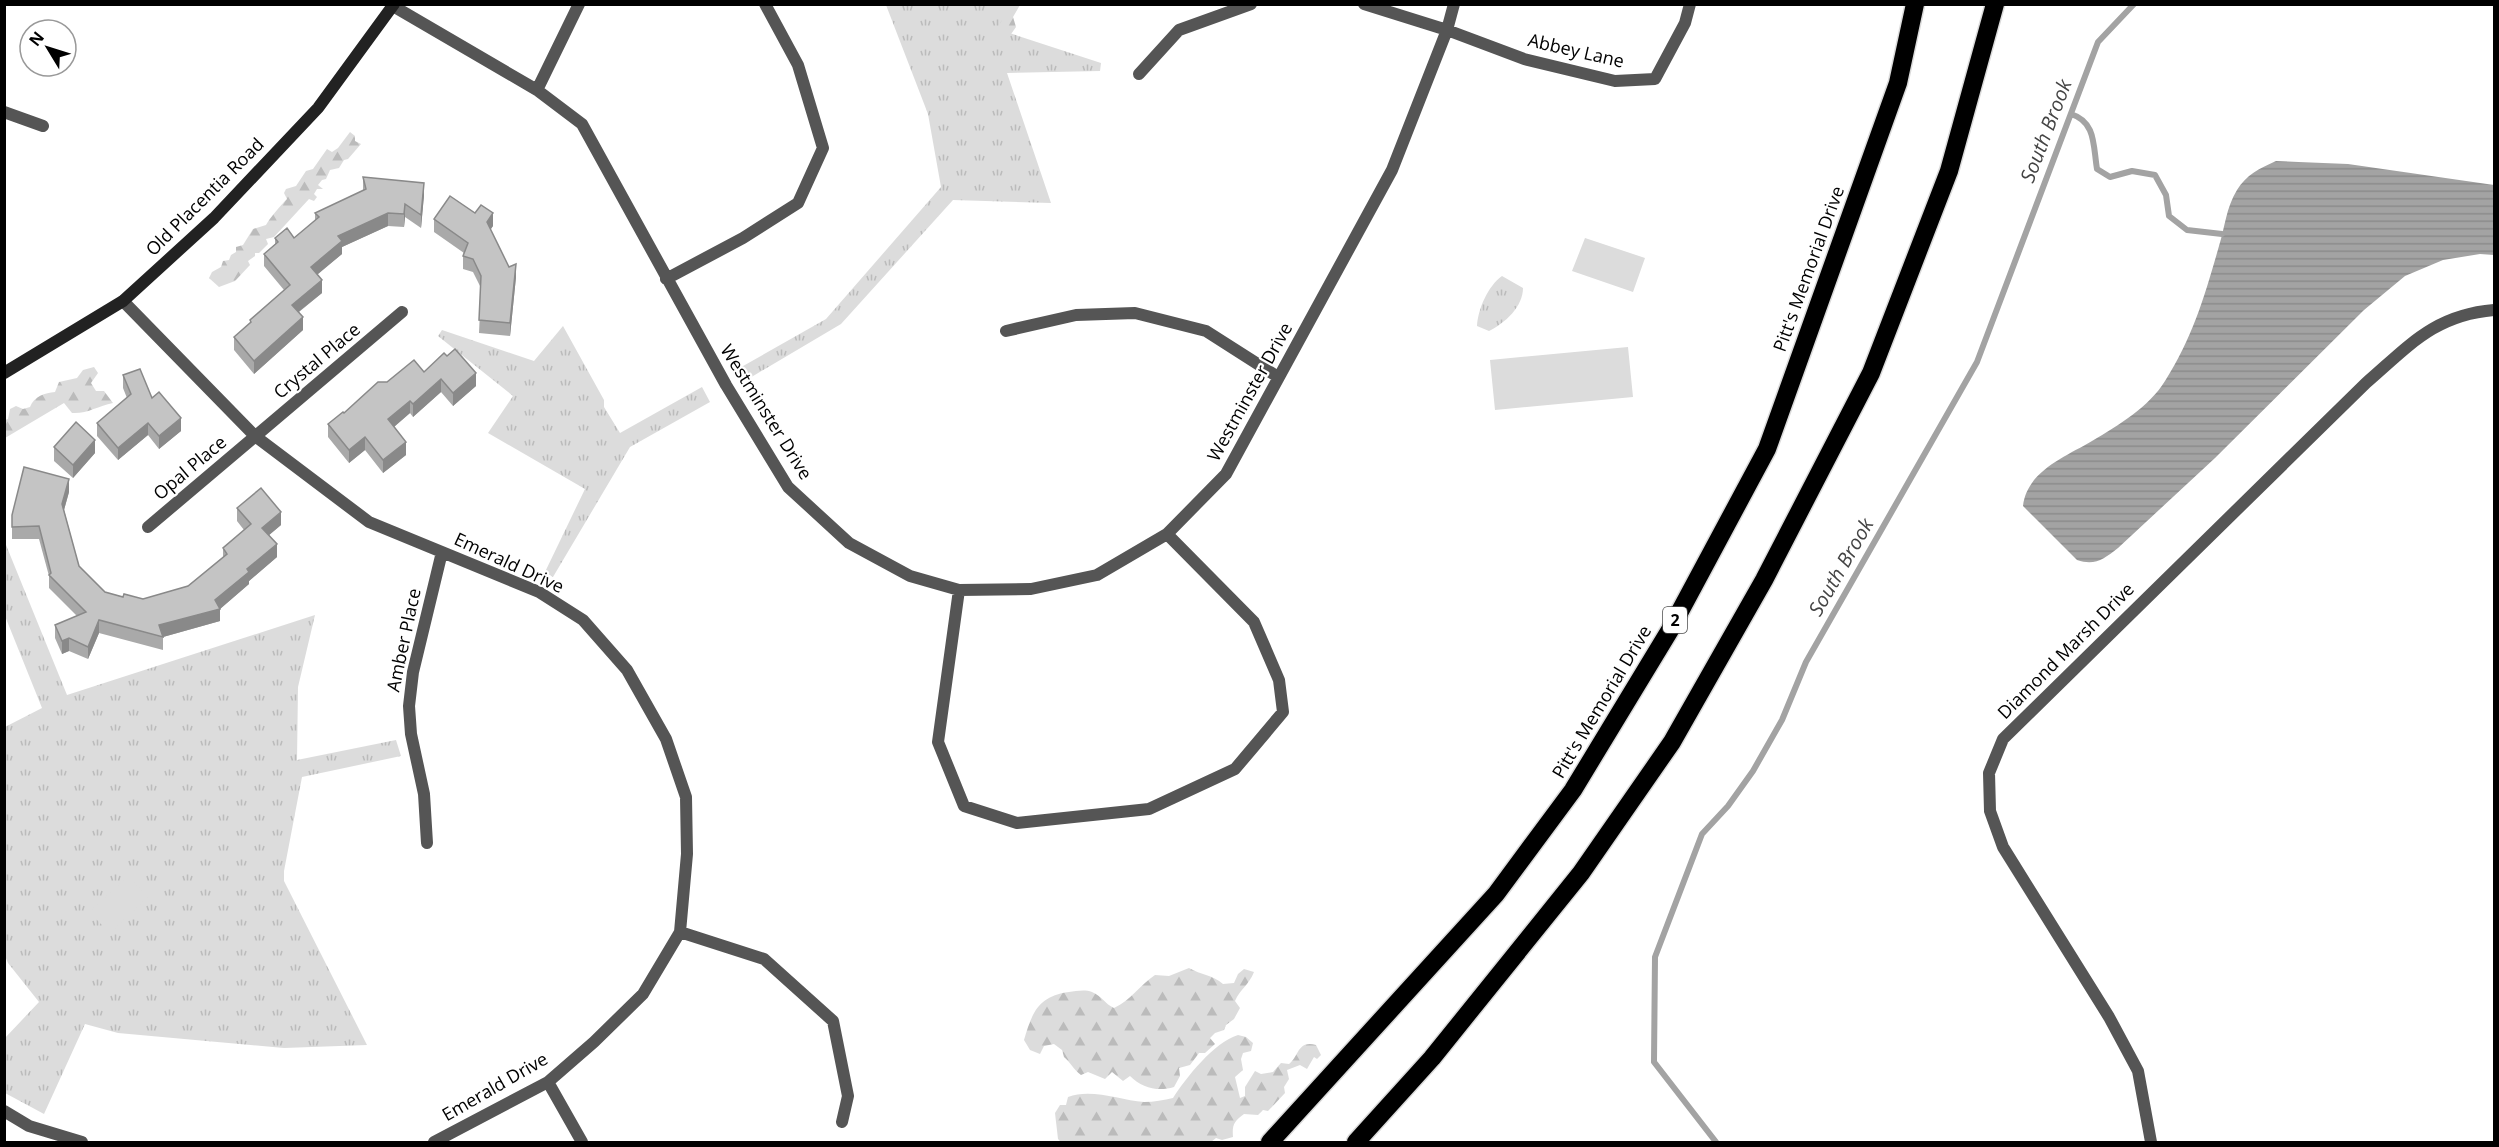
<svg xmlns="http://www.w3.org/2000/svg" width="2499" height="1147" viewBox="0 0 2499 1147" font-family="'Open Sans',sans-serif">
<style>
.forest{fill:url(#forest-firs)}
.park{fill:url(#park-tufts)}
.garden{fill:#dcdcdc}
.water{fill:url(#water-rules)}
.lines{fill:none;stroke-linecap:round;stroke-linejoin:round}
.stream{stroke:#a3a3a3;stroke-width:6}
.highway-casing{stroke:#dbdbdb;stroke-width:21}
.street{stroke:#555;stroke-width:12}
.secondary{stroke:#222;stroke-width:12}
.highway{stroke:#000;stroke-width:18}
.wall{fill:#a9a9a9}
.shaded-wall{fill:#898989}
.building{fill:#c4c4c4;stroke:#898989;stroke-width:1.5}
.labels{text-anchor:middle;stroke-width:4.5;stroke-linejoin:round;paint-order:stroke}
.shield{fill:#fff;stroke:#4c4c4c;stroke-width:1.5}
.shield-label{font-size:16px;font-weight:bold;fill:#000}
.street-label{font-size:18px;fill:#000;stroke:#fff}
.water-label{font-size:20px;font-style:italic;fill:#444;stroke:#fff}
</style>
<defs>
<pattern id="forest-firs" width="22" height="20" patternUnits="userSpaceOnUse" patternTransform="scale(1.5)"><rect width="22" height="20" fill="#dcdcdc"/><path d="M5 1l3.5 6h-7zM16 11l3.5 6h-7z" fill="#bbb"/></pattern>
<pattern id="park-tufts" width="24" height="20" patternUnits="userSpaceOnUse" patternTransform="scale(1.5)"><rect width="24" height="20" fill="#dcdcdc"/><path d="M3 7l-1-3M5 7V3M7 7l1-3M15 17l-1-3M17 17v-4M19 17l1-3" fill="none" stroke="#bbb"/></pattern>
<pattern id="water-rules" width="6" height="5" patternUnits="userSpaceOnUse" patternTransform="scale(1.5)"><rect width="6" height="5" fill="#a3a3a3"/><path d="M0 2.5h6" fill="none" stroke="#8b8b8b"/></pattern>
</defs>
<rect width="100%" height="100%" fill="#fff"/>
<!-- forest -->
<path class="forest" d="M 966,5 L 1020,5 L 1013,17 L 1016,27 L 1009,37 L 994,44 Z
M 350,132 L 355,136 L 355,141 L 361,144 L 348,159 L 344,160 L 339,168 L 330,170 L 326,179 L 322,180 L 318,185 L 323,189 L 317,189 L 314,194 L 317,197 L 314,201 L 309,199 L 274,237 L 266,239 L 268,244 L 259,253 L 255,253 L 255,256 L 248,261 L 250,265 L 235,281 L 219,287 L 209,278 L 212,272 L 221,267 L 223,261 L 229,260 L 231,255 L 236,252 L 236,247 L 243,245 L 253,229 L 266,225 C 269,219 281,205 287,199 L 284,193 L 286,189 L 296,186 L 306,171 L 313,169 L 327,149 L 332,152 L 338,148 Z
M 94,367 L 98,373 L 91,383 L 96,391 L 104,391 L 113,403 C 98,406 87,414 72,413 L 64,403 L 5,438 L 5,420 L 8,419 L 10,409 L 16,406 L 23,409 L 30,407 C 34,396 45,393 55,392 L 59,382 L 77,378 L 83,370 Z
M 1189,968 C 1201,975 1213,975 1223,984 L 1234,983 L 1238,974 L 1244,969 L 1254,972 C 1249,985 1240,989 1235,1001 L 1240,1008 L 1234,1019 L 1226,1025 L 1224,1030 L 1215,1033 L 1210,1038 L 1215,1044 L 1205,1053 L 1199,1053 L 1190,1065 L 1179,1068 L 1180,1076 L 1174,1087 C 1158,1092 1142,1088 1130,1076 L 1123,1081 L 1112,1072 L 1105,1079 L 1088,1072 L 1081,1075 C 1073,1069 1071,1063 1064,1057 L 1062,1050 L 1054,1044 L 1044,1046 L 1040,1054 L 1030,1050 L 1024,1040 C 1032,1013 1038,996 1069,992 C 1076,991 1085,989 1092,992 C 1102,996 1105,1004 1114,1008 C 1131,1000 1140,985 1155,975 L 1169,976 Z
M 1238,1035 L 1246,1037 L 1253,1043 L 1251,1051 L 1243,1053 L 1241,1059 L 1243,1070 L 1235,1077 L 1240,1098 L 1245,1096 L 1245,1087 L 1255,1071 L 1261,1074 L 1273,1072 L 1281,1063 L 1289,1064 C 1299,1057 1297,1040 1316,1045 L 1321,1055 L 1317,1059 L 1314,1057 L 1307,1069 L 1300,1065 L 1287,1070 L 1289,1079 L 1284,1087 L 1285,1093 L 1268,1111 L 1263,1110 L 1258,1115 L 1244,1114 C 1234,1121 1232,1125 1233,1137 L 1222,1140 L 1216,1138 L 1211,1142 L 1061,1142 L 1058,1139 L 1055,1113 L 1060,1105 L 1066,1105 L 1068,1097 C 1091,1088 1120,1100 1144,1102 C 1154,1102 1164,1100 1173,1098 C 1186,1078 1214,1042 1238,1035 Z"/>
<!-- park -->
<path class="park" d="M 886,5 L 1010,5 L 997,29 L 1101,63 L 1100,71 L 1007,73 L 1051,203 L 953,200 L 841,324 L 743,382 L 736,370 L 826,319 L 941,187 L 928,114 Z
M 1502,276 L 1523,288 C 1523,307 1505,323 1489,331 L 1477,326 C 1478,309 1488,286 1502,276 Z
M 563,326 L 604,400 L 604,407 L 620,433 L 702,387 L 710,402 L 630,447 L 553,577 L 545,572 L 585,489 L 488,433 L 513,396 L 438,336 L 442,330 L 534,361 Z
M 4,540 L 67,695 L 315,615 L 298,687 L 297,760 L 396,740 L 401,756 L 302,777 L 284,871 L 284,881 L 367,1045 L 284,1048 L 118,1033 L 85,1024 L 44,1114 L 5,1093 L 5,1038 L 39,1002 L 8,963 L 5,956 L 5,727 L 42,708 L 5,616 Z"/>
<!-- garden -->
<path class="garden" d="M 1585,238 L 1645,258 L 1633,292 L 1572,271 Z
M 1628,347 L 1633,397 L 1495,410 L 1490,360 Z
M 128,876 L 148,897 L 110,933 L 89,912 Z"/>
<!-- water -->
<path class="water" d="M 2276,161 L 2348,164 L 2494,185 L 2494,255 L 2480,254 L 2443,260 L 2405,276 L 2364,310 L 2215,458 L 2118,548 C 2104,559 2095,566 2077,560 L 2023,506 C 2027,471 2065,457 2092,441 C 2119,425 2149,407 2165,381 C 2193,337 2205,295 2219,246 C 2225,227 2226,208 2237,190 C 2246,175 2260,168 2276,161 Z"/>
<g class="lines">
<!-- stream -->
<path class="stream" d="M 2071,114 C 2096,122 2093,145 2097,169 L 2110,177 L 2132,171 L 2155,175 L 2166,195 L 2169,216 L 2187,230 L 2222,234
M 1716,1142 L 1654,1062 L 1655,957 L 1702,834 L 1728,806 L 1753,771 L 1782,720 L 1806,662 L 1977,362 L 2098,42 L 2134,4"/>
<defs>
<path id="highway" d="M 1270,1142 L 1496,894 L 1573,790 L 1670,630 L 1767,449 L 1898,83 L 1915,4
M 1356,1142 L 1432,1058 L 1581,873 L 1672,742 L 1764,580 L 1871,373 L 1949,171 L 1995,4"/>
</defs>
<!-- highway casing -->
<use href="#highway" class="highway-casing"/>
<!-- street -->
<path class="street" d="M 1364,4 L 1447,30 L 1524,59 L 1615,81 L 1655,79 L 1685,23 L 1690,4
M 393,6 L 537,90 L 582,124 L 726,385 L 788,487 L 849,543 L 910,576 L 959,590 L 1031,589 L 1097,575 L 1167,534 L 1226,474 L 1392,170 L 1447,30 L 1454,4
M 1139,74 L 1179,30 L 1251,4
M 537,90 L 579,4
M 4,112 L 43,126
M 666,279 L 743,238 L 798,203 L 823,148 L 798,65 L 765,4
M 123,301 L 255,436 L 369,522 L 539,592 L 583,620 L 627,670 L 666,739 L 686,797 L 687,854 L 680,932 L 643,994 L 594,1042 L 548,1082 L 434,1142
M 1006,331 L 1076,315 L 1135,313 L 1206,331 L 1278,377
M 148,527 L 402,312
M 959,590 L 938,742 L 964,806 L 1017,823 L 1149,809 L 1235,769 L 1283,712 L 1279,680 L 1254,622 L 1167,534
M 427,843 L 424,794 L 411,734 L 409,706 L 413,672 L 442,552
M 680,932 L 764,959 L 833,1021 L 848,1096 L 842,1122
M 548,1082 L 582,1142
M 4,1111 L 29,1126 L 82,1142
M 2151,1142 L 2138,1071 L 2109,1017 L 2003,847 L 1990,811 L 1989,773 L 2003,739 L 2366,383 C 2409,346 2434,315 2494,310"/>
<!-- secondary -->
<path class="secondary" d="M 4,373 L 123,301 L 214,218 L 318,108 L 394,4"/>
<!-- highway -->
<use href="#highway" class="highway"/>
</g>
<!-- wall -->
<path class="wall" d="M 363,177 L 424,195 L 421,228 L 405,217 L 404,227 L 388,226 L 342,247 L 342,254 L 317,274 L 322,293 L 299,312 L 303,330 L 254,374 L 234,350 L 234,337 L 250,324 L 250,320 L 284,290 L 264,266 L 264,254 L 275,244 L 275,238 L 294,238 L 315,221 L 315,213 L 363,191 Z
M 475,213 L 493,226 L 490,229 L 509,267 L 516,277 L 510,336 L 479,333 L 481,288 L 473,272 L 463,269 L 463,256 L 464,253 L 434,232 L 434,219 Z
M 424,372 L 476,386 L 453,406 L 441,392 L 413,417 L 410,413 L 394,427 L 406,455 L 383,473 L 365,450 L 349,463 L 328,437 L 328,424 L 387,382 Z
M 123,375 L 152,398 L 181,431 L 159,449 L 148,435 L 118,460 L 97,436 L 97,423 L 127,398 L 123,388 Z
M 54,447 L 95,453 L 73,478 L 54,461 Z
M 69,492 L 64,510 L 79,566 L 105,592 L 123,597 L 143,599 L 188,586 L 223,557 L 223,548 L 244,530 L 237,521 L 237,508 L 281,525 L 269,535 L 277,557 L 249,581 L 249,584 L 220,609 L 220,621 L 163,637 L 163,650 L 99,633 L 88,659 L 69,651 L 62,654 L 55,638 L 55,625 L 77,616 L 49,588 L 49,576 L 39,539 L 12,539 L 12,515 Z"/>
<!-- shaded-wall -->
<path class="shaded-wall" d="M 424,183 L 424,195 L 421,228 L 421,215 Z
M 405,204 L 405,217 L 404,227 L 404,214 Z
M 388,213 L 388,226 L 342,247 L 342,254 L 311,280 L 311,267 L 338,236 Z
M 493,213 L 493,226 L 487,235 L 487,222 Z
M 516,264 L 516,277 L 510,336 L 510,323 Z
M 322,280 L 322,293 L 292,317 L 292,305 Z
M 303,317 L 303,330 L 254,374 L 254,361 Z
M 476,373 L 476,386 L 453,406 L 453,393 Z
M 441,379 L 441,392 L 413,417 L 413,404 Z
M 410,401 L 410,413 L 388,432 L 388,419 Z
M 181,418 L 181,431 L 159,449 L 159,436 Z
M 148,423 L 148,435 L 118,460 L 118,448 Z
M 365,437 L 365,450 L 349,463 L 349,450 Z
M 95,440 L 95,453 L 73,478 L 73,465 Z
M 406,442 L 406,455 L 383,473 L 383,460 Z
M 69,479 L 69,492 L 62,517 L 62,504 Z
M 281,512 L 281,525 L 262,541 L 262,528 Z
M 277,544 L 277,557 L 249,581 L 249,584 L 220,609 L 220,621 L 163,637 L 159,625 L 215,600 L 247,569 Z
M 99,620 L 99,633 L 88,659 L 88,647 Z
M 69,638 L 69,651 L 62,654 L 62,641 Z"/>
<!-- building -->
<path class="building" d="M 363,177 L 424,183 L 421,215 L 405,204 L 404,214 L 388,213 L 338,236 L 342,241 L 311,267 L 322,280 L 292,305 L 303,317 L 254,361 L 234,337 L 251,322 L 250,320 L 290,285 L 264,254 L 278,242 L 275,238 L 287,228 L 294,238 L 319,217 L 315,213 L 366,189 Z
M 450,196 L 475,213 L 481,205 L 493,213 L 487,222 L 509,267 L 516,264 L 510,323 L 479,320 L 481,276 L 473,259 L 463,256 L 468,243 L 434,219 Z
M 455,349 L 476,373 L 453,393 L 441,379 L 413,404 L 410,401 L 388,419 L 406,442 L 383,460 L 365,437 L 349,450 L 328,424 L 343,412 L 344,413 L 378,382 L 387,382 L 414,360 L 424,372 L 444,353 L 447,356 Z
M 140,369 L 152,398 L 159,392 L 181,418 L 159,436 L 148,423 L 118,448 L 97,423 L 131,394 L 123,375 Z
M 76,422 L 95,440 L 73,465 L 54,447 Z
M 24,467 L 69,479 L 62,504 L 79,566 L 105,592 L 123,597 L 124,594 L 143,599 L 188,586 L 227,554 L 223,548 L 251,524 L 237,508 L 261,488 L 281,512 L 262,528 L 277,544 L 247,569 L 249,572 L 215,600 L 220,609 L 159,625 L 163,637 L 99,620 L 88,647 L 69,638 L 62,641 L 55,625 L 86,612 L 49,575 L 51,573 L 39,526 L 12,527 L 12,515 Z"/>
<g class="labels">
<!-- shield labels -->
<rect class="shield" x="1663" y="607" width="24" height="26" rx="4.5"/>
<g class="shield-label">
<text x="1675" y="626">2</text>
</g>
<!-- street labels -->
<g class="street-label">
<text transform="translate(1576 51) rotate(13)" y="6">Abbey Lane</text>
<text transform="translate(205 197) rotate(-45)" y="6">Old Placentia Road</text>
<text transform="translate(1809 269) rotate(-70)" y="6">Pitt's Memorial Drive</text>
<text transform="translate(317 361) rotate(-40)" y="6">Crystal Place</text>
<text transform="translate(1250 392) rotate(-61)" y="6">Westminster Drive</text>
<text transform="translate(766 412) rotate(58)" y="6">Westminster Drive</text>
<text transform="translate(190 468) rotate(-40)" y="6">Opal Place</text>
<text transform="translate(509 563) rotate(25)" y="6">Emerald Drive</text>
<text transform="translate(404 640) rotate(-78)" y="6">Amber Place</text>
<text transform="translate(2066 651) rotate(-45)" y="6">Diamond Marsh Drive</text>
<text transform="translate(1602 702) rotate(-59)" y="6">Pitt's Memorial Drive</text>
<text transform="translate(495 1087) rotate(-30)" y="6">Emerald Drive</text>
</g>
<!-- water labels -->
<g class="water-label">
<text transform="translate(2046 131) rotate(-69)" y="7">South Brook</text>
<text transform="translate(1841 567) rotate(-60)" y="7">South Brook</text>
</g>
</g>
<!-- border -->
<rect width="2499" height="1147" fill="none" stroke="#000000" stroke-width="12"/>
<!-- north arrow -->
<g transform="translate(48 48) rotate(308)"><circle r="28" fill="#ffffff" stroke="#999999" stroke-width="1.5"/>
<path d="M0-4.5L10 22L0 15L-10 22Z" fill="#000000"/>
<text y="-9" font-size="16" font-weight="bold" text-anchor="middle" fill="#000000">N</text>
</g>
</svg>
